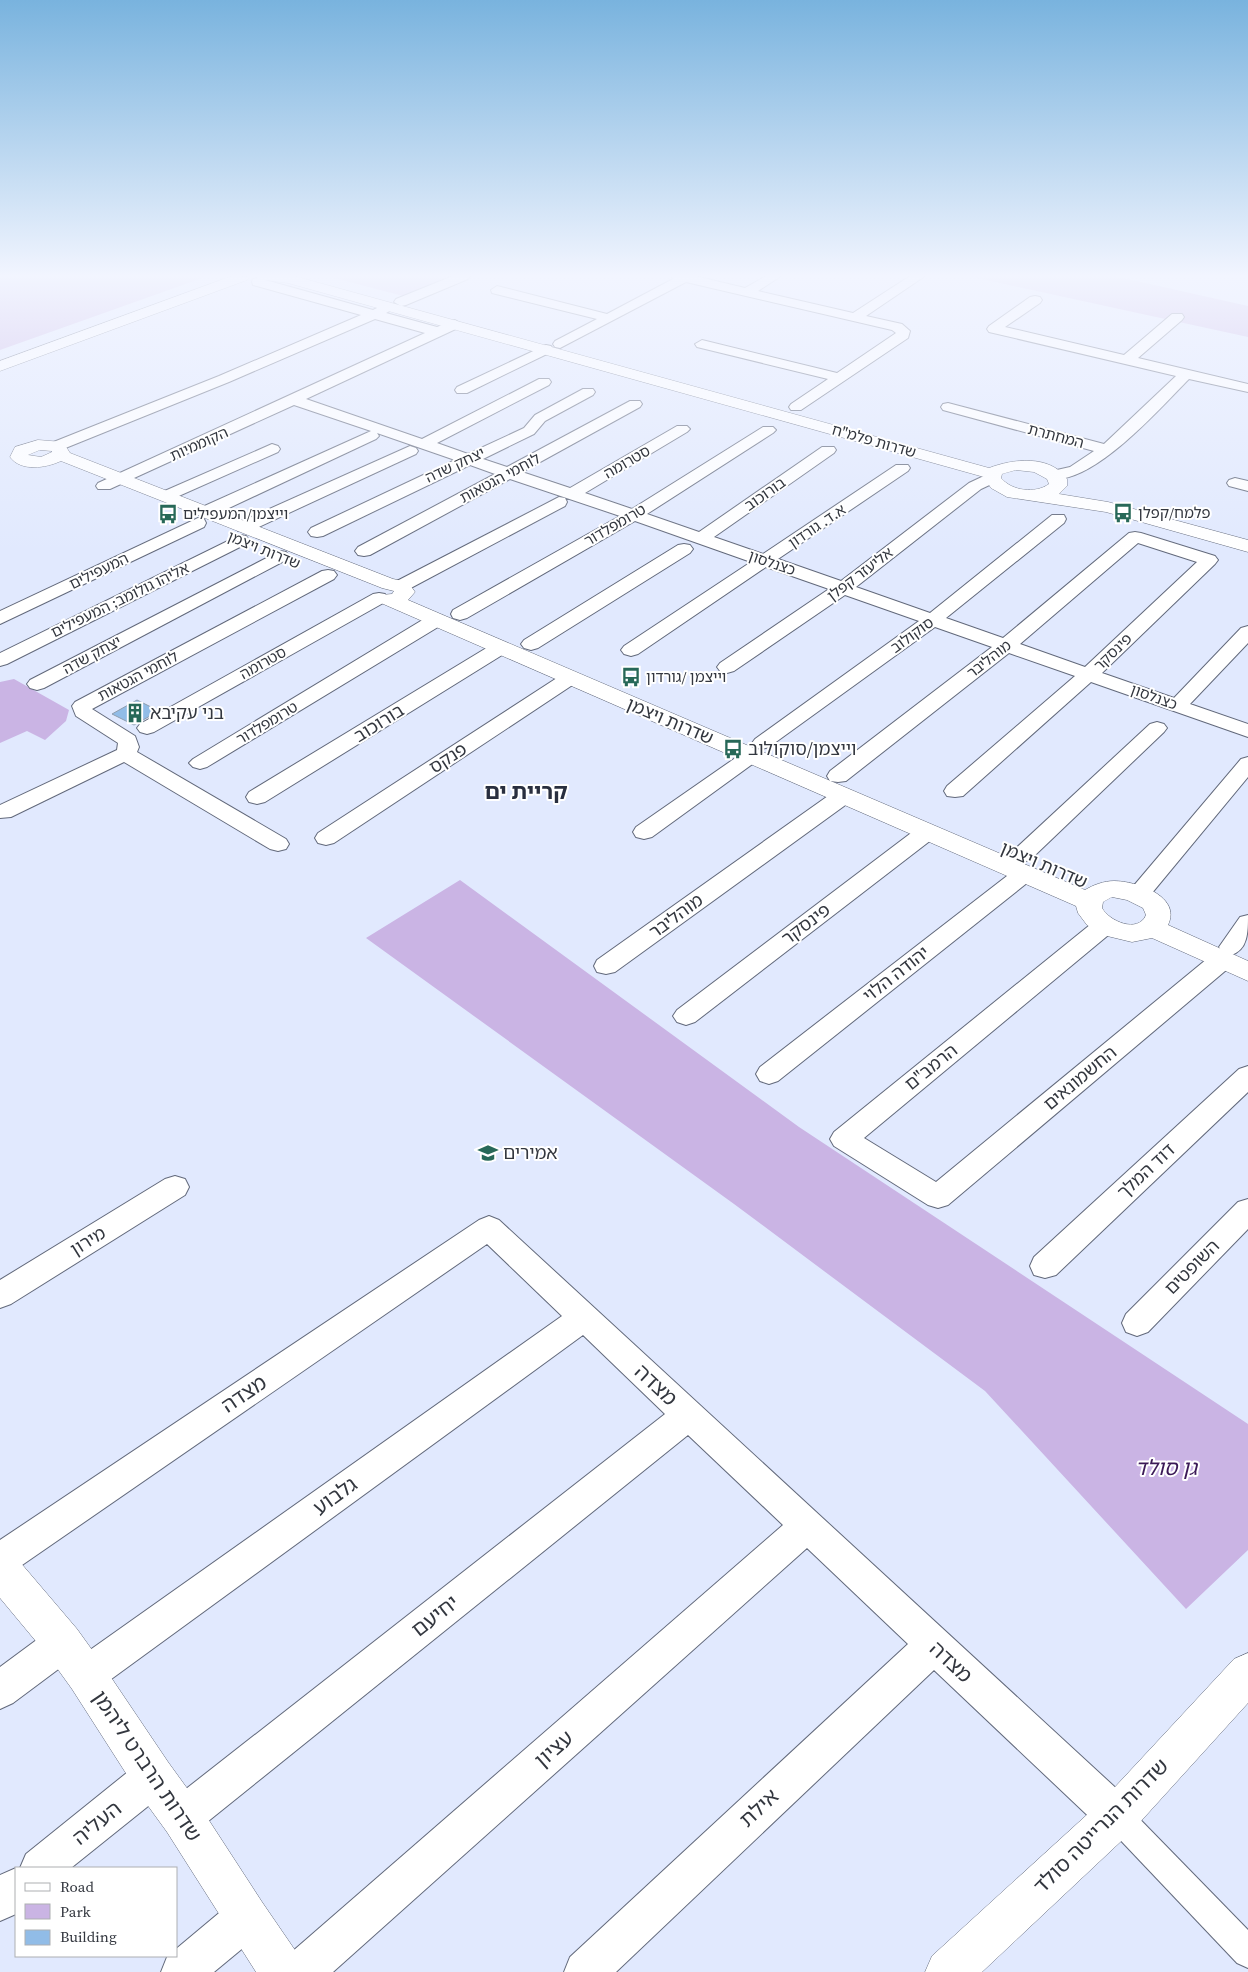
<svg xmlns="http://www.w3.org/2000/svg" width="1248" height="1972" viewBox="0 0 1248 1972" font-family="'Source Serif 4','Noto Sans Hebrew',serif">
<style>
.green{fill:#cab4e4}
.building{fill:#91bce7;stroke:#8e9dae}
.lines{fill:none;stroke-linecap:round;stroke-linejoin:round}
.pedestrian-casing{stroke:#62697b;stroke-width:2}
.minor-casing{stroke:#62697b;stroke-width:2}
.tertiary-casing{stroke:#62697b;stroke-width:1}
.pedestrian{fill:#fff;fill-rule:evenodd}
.minor{fill:#fff;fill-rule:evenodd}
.tertiary{fill:#fff;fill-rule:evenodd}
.labels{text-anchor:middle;stroke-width:4;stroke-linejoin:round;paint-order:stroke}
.far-street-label{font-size:15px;fill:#33373f;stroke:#fff}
.far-poi-label{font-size:15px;fill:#33373f;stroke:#fff;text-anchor:start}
.poi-label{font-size:18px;fill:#33373f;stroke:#fff;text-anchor:start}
.street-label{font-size:18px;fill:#33373f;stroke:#fff}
.near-street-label{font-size:21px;fill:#33373f;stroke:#fff}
.near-park-label{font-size:21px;font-style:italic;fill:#3b1a57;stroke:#fff}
.district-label{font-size:22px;font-weight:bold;fill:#292f3f;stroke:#fff}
</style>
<rect width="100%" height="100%" fill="#e1e9fe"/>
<!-- green -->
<path class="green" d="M 0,276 L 208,276 L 0,350 Z
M 327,276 L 451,276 L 403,296 Z
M 968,276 L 1114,276 L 1248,306 L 1248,337 Z
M 14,679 L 69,710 L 66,721 L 45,740 L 27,731 L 0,743 L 0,682 Z
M 460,880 L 799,1127 L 1248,1424 L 1248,1550 L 1186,1609 L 985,1391 L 734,1204 L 366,938 Z"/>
<!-- building -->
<path class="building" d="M 137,700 L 159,711 L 134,725 L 112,714 Z"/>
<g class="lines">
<defs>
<path id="pedestrian" d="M 1117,1801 L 1127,1806 L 1248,1930 L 1248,1968 L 1237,1963 L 1107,1826 L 1102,1816 L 1107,1806 Z"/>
<path id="minor" d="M 453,276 L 470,276 L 468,279 L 406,305 L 401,306 L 394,302 L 396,299 Z
M 672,276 L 695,276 L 745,288 L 766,276 L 781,276 L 758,291 L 853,313 L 910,276 L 925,276 L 866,316 L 902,324 L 910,331 L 908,338 L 801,410 L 791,410 L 789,407 L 791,404 L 828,379 L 697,347 L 695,344 L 702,340 L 837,373 L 896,333 L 892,330 L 686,282 L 560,348 L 555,347 L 553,344 L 555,341 L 597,319 L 492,293 L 491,290 L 497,286 L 607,314 L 673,279 Z
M 258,278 L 373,310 L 385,304 L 395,304 L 397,307 L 386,313 L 437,327 L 455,320 L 462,324 L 460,327 L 306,399 L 422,439 L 539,379 L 549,379 L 551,382 L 549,385 L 437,443 L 468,454 L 524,428 L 535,415 L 583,389 L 593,389 L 595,392 L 593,395 L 545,421 L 534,434 L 483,459 L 507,467 L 630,401 L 640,401 L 642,404 L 640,407 L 522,472 L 570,488 L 677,426 L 687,426 L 690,429 L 687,432 L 585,493 L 632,509 L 763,427 L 773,427 L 776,430 L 773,433 L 647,514 L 699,532 L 822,447 L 834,447 L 836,450 L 834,453 L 714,537 L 763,554 L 896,465 L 908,465 L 910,468 L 908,471 L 778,559 L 841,581 L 969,483 L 986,475 L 998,475 L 1000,478 L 998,481 L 981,489 L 856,587 L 930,613 L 1052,515 L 1064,515 L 1066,519 L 1064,523 L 946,618 L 1003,638 L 1129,533 L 1135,532 L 1141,533 L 1215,556 L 1218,560 L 1215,564 L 1102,673 L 1174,698 L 1241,628 L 1248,626 L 1248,643 L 1190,704 L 1248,724 L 1248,737 L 1091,682 L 963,796 L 955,797 L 947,796 L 944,791 L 947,786 L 1075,676 L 1009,653 L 846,781 L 838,782 L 830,781 L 827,776 L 830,771 L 992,647 L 935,627 L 769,747 L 762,749 L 755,747 L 752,743 L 755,739 L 919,621 L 845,595 L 734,671 L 727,673 L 720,671 L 717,667 L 720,663 L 829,589 L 766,567 L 638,654 L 631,656 L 624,654 L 621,650 L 624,646 L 751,562 L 635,521 L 467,618 L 460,620 L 453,618 L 451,614 L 453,610 L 620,516 L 510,479 L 370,555 L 364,556 L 358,555 L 355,551 L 358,547 L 495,474 L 470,465 L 323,536 L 317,537 L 311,536 L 308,532 L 311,528 L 455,460 L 377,433 L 379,436 L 376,439 L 212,516 L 200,516 L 198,512 L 200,508 L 371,431 L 294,405 L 110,489 L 98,489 L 96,486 L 98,483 L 425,333 L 375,319 L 229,382 L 63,449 L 51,449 L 49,446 L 51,443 L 219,376 L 361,315 L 253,285 L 252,282 L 253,279 ZM 1138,543 L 1197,562 L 1085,667 L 1020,644 Z
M 1035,296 L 1040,297 L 1042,300 L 1040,303 L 1005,327 L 1124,355 L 1172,314 L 1182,314 L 1184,317 L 1182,320 L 1138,358 L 1248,384 L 1248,392 L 1189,379 C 1161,407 1090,489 1048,478 L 1046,475 L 1048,472 L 1070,467 L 1094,451 L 943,410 L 941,407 L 943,404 L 948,403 L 1104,444 L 1176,376 L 989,332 L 987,329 L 989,326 L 1030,297 Z
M 546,345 L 551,346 L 553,349 L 551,352 L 467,393 L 457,393 L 455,390 L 457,387 Z
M 272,444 L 278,446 L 280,449 L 278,452 L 172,499 L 160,499 L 158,496 L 160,493 Z
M 410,446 L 416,448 L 418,451 L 416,454 L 250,531 L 238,531 L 235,527 L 238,523 Z
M 1235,478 L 1248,481 L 1248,491 L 1229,486 L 1227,483 L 1229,480 Z
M 559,497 L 565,498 L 567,502 L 565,506 L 407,590 L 401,591 L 395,590 L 392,586 L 395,582 Z
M 198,518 L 204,519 L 206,523 L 204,527 L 0,624 L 0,611 Z
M 240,535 L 246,536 L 249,540 L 246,544 L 7,664 L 0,666 L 0,653 Z
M 684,544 L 690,545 L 693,549 L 690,553 L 538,648 L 531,650 L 524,648 L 521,644 L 524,640 L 678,545 Z
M 280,551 L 286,552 L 289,556 L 286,560 L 44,688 L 37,690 L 30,688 L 27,684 L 30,680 Z
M 328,570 L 334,571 L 337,575 L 334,579 L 92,709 L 135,736 L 139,747 L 137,752 L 286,839 L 289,844 L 286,849 L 278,851 L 270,849 L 124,762 L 11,817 L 0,818 L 0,805 L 117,750 L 118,743 L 76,716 L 72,706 L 75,702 L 322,571 Z
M 379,593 L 385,594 L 388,598 L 385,602 L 154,732 L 147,734 L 140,732 L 137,728 L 140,724 L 373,594 Z
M 436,614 L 443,616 L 445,620 L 443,624 L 207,767 L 200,769 L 193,767 L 189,763 L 193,759 L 429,616 Z
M 500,642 L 507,644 L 510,648 L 507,652 L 265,802 L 257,804 L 249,802 L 246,797 L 249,792 L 493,644 Z
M 570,672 L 577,674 L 580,678 L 577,682 L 334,843 L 326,845 L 318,843 L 315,838 L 318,833 L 563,674 Z
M 1157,722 L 1164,724 L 1167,728 L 1164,732 L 1030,860 L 1022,862 L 1014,860 L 1011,855 L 1014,850 L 1150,724 Z
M 751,750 L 758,752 L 761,756 L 758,760 L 652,837 L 644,839 L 636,837 L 633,832 L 636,827 L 744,752 Z
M 1248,757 L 1248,777 L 1147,899 L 1139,901 L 1131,899 L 1127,894 L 1131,889 L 1241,759 Z
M 843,789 L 851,791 L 854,796 L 851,801 L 615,972 L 606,974 L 597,972 L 594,966 L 597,960 L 835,791 Z
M 927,825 L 935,827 L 938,832 L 935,837 L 695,1022 L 686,1025 L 677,1022 L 673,1016 L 677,1010 L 919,827 Z
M 1024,867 L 1032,869 L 1036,874 L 1032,879 L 778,1081 L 769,1084 L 760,1081 L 756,1074 L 760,1067 L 1016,869 Z
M 1248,915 C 1248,932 1248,950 1231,955 L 1234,960 L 1231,966 L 948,1205 L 938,1208 L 928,1205 L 834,1146 L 830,1139 L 834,1132 L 1096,920 L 1104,918 L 1112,920 L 1116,926 L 1112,932 L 864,1138 L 936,1182 L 1213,954 L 1222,952 L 1219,947 L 1240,917 Z
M 1248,1066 L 1248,1092 L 1056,1275 L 1045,1278 L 1034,1275 L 1030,1266 L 1034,1257 L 1239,1069 Z
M 175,1176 L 185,1179 L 189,1187 L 185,1195 L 11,1304 L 0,1308 L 0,1280 L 165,1179 Z
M 1248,1199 L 1248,1229 L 1148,1332 L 1137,1336 L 1126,1332 L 1122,1323 L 1126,1314 L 1238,1202 Z
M 489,1216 L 499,1220 L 1131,1802 L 1137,1816 L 1131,1830 L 1117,1836 L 1103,1830 L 934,1670 L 616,1972 L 564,1972 L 570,1957 L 908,1644 L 807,1548 L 333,1972 L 280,1972 L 286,1957 L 783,1525 L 688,1435 L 196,1831 L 182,1837 L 168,1831 L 162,1817 L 168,1803 L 665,1414 L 583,1335 L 99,1688 L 86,1693 L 73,1688 L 68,1675 L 73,1662 L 562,1316 L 487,1244 L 12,1572 L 0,1577 L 0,1540 L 479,1220 Z
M 63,1625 L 76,1630 L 81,1643 L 76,1656 L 13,1703 L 0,1709 L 0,1667 L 50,1630 Z
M 153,1758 L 167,1763 L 172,1777 L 167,1791 L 71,1868 L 20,1868 L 26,1854 L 139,1763 Z
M 16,1868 L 16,1914 L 0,1921 L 0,1875 Z
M 246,1897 L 261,1903 L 267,1918 L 261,1933 L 214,1972 L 161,1972 L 167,1957 L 176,1956 L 176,1949 L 231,1903 Z"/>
<path id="tertiary" d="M 232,276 L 249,277 L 247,280 L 0,371 L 0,361 Z
M 256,276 L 294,276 L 989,468 C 1012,459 1050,454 1067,479 L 1067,486 L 1059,494 L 1108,502 L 1248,540 L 1248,552 L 1106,512 L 1007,497 L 991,488 L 984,477 L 288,283 L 258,279 ZM 1016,470 L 1034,472 L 1047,479 L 1049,484 C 1035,494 1012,491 1001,478 L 1002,474 Z
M 38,440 L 63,442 L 70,453 L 393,579 L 408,582 L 415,592 L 408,600 L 1085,890 C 1093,885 1104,881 1114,881 C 1136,881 1182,896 1168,925 L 1248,961 L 1248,981 L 1152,938 L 1132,942 L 1103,935 L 1087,925 L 1078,913 L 1076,906 L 381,603 L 378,599 L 381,595 L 392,594 L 394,591 L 382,588 L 61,461 C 46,468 21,472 10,457 L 15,447 ZM 40,450 L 52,451 L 52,452 L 41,457 L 28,455 ZM 1112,897 L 1127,900 L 1143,908 L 1146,915 C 1138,934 1109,921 1102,908 L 1103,902 Z
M 0,1549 L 14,1555 L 77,1629 L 100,1661 L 168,1762 L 197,1802 L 262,1902 L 299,1956 L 306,1972 L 256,1972 L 167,1832 L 138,1792 L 72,1689 L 49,1657 L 0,1598 Z
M 1248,1653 L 1248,1703 L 1132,1831 L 982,1972 L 925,1972 L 932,1956 L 1102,1801 L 1234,1659 Z"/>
</defs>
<!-- pedestrian casing -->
<use href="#pedestrian" class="pedestrian-casing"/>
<!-- minor casing -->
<use href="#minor" class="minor-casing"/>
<!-- tertiary casing -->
<use href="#tertiary" class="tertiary-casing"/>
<!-- pedestrian -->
<use href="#pedestrian" class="pedestrian"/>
<!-- minor -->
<use href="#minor" class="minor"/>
<!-- tertiary -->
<use href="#tertiary" class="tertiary"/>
</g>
<!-- sky -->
<linearGradient id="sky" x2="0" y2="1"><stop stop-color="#79b3de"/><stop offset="0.5" stop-color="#f2f5ff"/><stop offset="1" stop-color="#f2f5ff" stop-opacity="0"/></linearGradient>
<rect width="1248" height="552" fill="url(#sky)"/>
<!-- icons -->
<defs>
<symbol id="bus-bare" viewBox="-9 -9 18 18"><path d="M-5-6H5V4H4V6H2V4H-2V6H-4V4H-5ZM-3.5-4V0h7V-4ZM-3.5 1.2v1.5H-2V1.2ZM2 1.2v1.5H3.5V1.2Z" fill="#276858" stroke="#fff" stroke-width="2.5" paint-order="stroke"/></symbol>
<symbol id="building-bare" viewBox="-9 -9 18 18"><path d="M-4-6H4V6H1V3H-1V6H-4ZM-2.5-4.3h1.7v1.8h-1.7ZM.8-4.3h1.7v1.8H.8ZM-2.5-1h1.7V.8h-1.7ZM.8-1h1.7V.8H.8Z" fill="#276858" stroke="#fff" stroke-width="2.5" paint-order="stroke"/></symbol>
<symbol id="school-bare" viewBox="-9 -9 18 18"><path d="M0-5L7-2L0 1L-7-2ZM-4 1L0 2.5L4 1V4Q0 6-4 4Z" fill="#276858" stroke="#fff" stroke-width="2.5" paint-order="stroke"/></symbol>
</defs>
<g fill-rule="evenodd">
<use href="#bus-bare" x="1109" y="499" width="28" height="28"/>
<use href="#bus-bare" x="154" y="500" width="28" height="28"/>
<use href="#bus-bare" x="617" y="663" width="28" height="28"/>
<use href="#building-bare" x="121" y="699" width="28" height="28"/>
<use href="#bus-bare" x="719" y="735" width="28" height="28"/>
<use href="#school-bare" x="474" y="1139" width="28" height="28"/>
</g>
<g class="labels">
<!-- far-street labels -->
<g class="far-street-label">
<text transform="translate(1056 436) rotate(15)" y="5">המחתרת</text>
<text transform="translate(874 441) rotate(16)" y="5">שדרות פלמ"ח</text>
<text transform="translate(199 444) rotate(-24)" y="5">הקוממיות</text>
<text transform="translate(627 462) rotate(-30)" y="5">סטרומה</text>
<text transform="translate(455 465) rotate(-25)" y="5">יצחק שדה</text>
<text transform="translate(500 478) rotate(-28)" y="5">לוחמי הגטאות</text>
<text transform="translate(765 494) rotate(-35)" y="5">בורוכוב</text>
<text transform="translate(615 525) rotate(-30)" y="5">טרומפלדור</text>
<text transform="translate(817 526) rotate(-34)" y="5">א.ד. גורדון</text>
<text transform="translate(264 550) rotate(22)" y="5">שדרות ויצמן</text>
<text transform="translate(772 563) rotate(19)" y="5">כצנלסון</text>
<text transform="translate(99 571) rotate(-26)" y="5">המעפילים</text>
<text transform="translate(860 574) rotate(-37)" y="5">אליעזר קפלן</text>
<text transform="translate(120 600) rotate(-26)" y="5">אליהו גולומב; המעפילים</text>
<text transform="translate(912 635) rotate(-36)" y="5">סוקולוב</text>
<text transform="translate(1113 652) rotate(-44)" y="5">פינסקר</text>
<text transform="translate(92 655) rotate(-28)" y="5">יצחק שדה</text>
<text transform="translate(989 659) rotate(-38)" y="5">מוהליבר</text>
<text transform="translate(263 663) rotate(-29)" y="5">סטרומה</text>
<text transform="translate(138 676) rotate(-28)" y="5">לוחמי הגטאות</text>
<text transform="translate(1154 697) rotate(20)" y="5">כצנלסון</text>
<text transform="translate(267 723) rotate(-31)" y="5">טרומפלדור</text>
</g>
<!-- far-poi labels -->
<g class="far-poi-label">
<text x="1138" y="518">פלמח/קפלן</text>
<text x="183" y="519">וייצמן/המעפילים</text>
<text x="646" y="682">וייצמן /גורדון</text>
</g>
<!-- poi labels -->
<g class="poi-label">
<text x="150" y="719">בני עקיבא</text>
<text x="748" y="755">וייצמן/סוקולוב</text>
<text x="503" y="1159">אמירים</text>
</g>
<!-- street labels -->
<g class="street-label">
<text transform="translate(670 721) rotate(23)" y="6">שדרות ויצמן</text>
<text transform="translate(379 723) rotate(-32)" y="6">בורוכוב</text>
<text transform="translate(448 758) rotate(-33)" y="6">פנקס</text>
<text transform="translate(1044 865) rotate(23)" y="6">שדרות ויצמן</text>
<text transform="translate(676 916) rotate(-36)" y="6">מוהליבר</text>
<text transform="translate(806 924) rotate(-37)" y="6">פינסקר</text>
<text transform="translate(896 974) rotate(-38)" y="6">יהודה הלוי</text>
<text transform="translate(931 1067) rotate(-39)" y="6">הרמב"ם</text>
<text transform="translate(1080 1078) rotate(-40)" y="6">החשמונאים</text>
<text transform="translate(1146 1171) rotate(-43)" y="6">דוד המלך</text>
<text transform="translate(88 1241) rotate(-32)" y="6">מירון</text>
<text transform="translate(1192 1267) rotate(-45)" y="6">השופטים</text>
</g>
<!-- near-street labels -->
<g class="near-street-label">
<text transform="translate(656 1385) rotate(43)" y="7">מצדה</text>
<text transform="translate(244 1394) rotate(-34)" y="7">מצדה</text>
<text transform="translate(335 1496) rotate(-36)" y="7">גלבוע</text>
<text transform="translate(435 1616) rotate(-38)" y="7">יחיעם</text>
<text transform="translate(951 1662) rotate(43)" y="7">מצדה</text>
<text transform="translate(554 1749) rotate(-41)" y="7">עציון</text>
<text transform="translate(147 1766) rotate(56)" y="7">שדרות הרברט ליהמן</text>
<text transform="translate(759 1808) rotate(-43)" y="7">אילת</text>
<text transform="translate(97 1823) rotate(-39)" y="7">העליה</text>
<text transform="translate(1101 1826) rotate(-45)" y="7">שדרות הנרייטה סולד</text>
</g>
<!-- near-park labels -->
<g class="near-park-label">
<text x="1166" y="1475">גן סולד</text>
</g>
<!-- district labels -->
<g class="district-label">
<text x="526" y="799">קריית ים</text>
</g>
</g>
<!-- legend -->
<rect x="15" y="1867" width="162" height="90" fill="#ffffff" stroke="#adafb2"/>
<rect x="25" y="1883" width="25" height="8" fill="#ffffff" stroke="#adafb2"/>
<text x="60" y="1892" font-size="15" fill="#33373f">Road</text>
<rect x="25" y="1904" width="25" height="15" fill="#cab4e4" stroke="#adafb2"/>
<text x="60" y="1917" font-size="15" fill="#33373f">Park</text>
<rect x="25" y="1930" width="25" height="15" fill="#91bce7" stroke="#adafb2"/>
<text x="60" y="1942" font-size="15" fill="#33373f">Building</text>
</svg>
